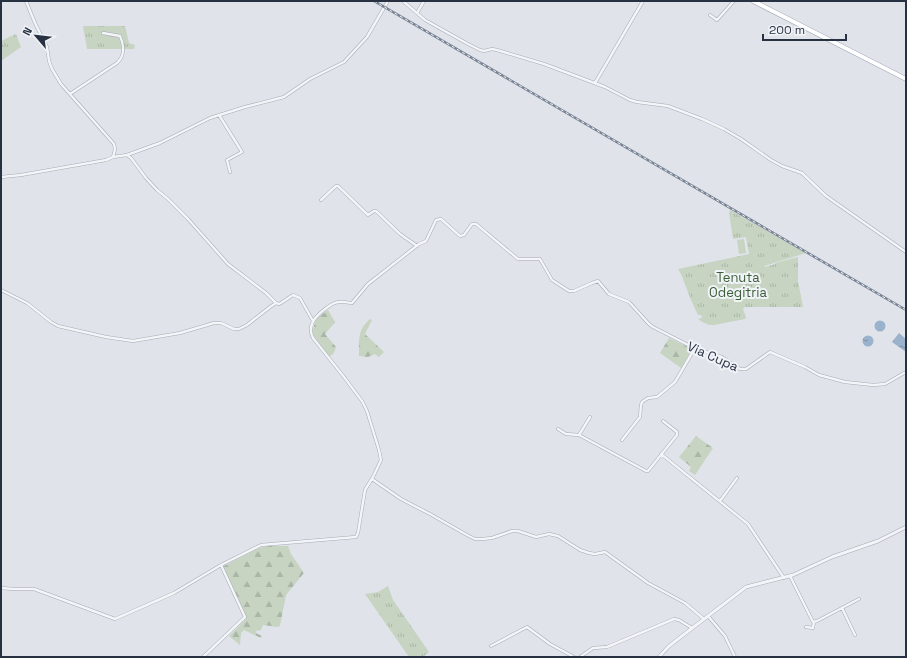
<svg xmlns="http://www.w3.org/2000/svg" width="907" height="658" viewBox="0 0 907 658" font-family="'Space Grotesk',sans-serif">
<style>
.grass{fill:url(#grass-tufts)}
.forest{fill:url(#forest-firs)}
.pitch{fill:#c6d4c1}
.water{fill:url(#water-ripples)}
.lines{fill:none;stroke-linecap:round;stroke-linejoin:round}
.minor-casing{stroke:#a5abb4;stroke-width:3.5}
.tertiary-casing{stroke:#a5abb4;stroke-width:4}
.primary-casing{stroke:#9fa8b6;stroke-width:5}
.minor{stroke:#f3f5f8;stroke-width:2.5}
.tertiary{stroke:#f3f5f8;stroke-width:3}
.primary{stroke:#fff;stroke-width:4}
.rail-casing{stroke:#798394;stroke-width:2.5}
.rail{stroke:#f0f3f7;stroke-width:1;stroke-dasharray:3;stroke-linecap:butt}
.labels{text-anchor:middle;stroke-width:4;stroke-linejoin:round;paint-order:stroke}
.park-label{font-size:13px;fill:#3c5e35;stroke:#f0f3f7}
.street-label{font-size:13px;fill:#283142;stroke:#f0f3f7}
</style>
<defs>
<pattern id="grass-tufts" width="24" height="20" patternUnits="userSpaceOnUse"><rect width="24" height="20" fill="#c6d4c1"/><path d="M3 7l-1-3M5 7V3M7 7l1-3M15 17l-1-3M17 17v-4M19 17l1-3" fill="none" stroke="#aab6a7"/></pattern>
<pattern id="forest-firs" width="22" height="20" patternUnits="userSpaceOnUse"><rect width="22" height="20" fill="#c6d4c1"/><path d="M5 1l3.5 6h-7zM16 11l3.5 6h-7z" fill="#aab6a7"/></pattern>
<pattern id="water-ripples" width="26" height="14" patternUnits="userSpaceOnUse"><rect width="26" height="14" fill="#9ab2cb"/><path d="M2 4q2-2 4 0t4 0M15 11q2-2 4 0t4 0" fill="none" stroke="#7e91a6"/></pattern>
</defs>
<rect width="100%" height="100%" fill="#e0e4ea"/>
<!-- grass -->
<path class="grass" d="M 83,26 L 125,26 L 129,43 L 135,45 L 134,49 L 87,49 Z
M 16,34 L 21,47 L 1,61 L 1,41 Z
M 730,210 L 806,253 L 764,266 L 765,267 L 775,264 L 775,263 L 798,257 L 798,281 L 803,307 L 745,307 L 743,309 L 746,317 L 745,319 L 714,325 C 707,325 704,323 698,319 L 702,318 L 701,315 L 698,315 L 691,300 L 681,274 L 678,269 L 749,254 L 746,237 L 733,239 L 729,213 Z
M 388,586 L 393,600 L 429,652 L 423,657 L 409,657 L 365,594 L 378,592 Z"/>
<!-- forest -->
<path class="forest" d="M 328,310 L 335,322 L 325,334 L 336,347 L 334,353 L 329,357 L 312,333 L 316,319 Z
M 370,319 L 372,320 L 365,334 L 384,352 L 379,357 L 375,354 L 368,357 L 359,356 C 359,341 357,330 370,319 Z
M 669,338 L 692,349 L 681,368 L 660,353 Z
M 696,436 L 713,448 L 695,475 L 689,471 L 691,467 L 679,457 Z
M 269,546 L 288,546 L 291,554 L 304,573 L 286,595 L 280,626 L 278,627 L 263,625 L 261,630 L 256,631 L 256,633 L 262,636 L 261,638 L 244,630 L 241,633 L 240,645 L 229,636 L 246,619 L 222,567 L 259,548 Z"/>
<!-- pitch -->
<path class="pitch" d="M 744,239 L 746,253 L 739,254 L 737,240 Z"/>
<!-- water -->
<path class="water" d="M874.5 326a5.5 5.5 0 1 1 11 0a5.5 5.5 0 1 1-11 0Z
M 899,333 L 906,339 L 906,352 L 892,342 Z
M862.5 341a5.5 5.5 0 1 1 11 0a5.5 5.5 0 1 1-11 0Z"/>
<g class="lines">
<defs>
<path id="minor" d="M 26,1 L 35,23 L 47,47 L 49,61 L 52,69 L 61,84 L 114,144 L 115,149 L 113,157
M 403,1 L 425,20 L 468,44 L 480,50 L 484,51 L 492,49 L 497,50 L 544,64 L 605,87 L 630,100 L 637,102 L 668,106 L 702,119 L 724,129 L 741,139 L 771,160 L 782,166 L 802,173 L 826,196 L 906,252
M 417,13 L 424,1
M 710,15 L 717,20 L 734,1
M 595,83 L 643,1
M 70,94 L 117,63 C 125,56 124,45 120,36 L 103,33
M 219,115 L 242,152 L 227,160 L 230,172
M 127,155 L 131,158 L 146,178 L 157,190 L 168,199 L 188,219 L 228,264 L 266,293 L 276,303
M 1,177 L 21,175 L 106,160 L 113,157 L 127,155 L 160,143 L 210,118 L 245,107 L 284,97 L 310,79 L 344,62 L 367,37 L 388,1
M 321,200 L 336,186 L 338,186 L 368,215 L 374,211 L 376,211 L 400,234 L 417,246
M 1,290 L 27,303 L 51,322 L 58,326 L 106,337 L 133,341 L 180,333 L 214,323 L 221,323 L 234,329 L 239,329 L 247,325 L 270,307 L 276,303 L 279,304 L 281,303 L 293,295 L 300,298 L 313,321
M 558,429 L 566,434 L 579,435 L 646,471 L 648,471 L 677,435 L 677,432 L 663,421
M 579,435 L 590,417
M 622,440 L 640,417 L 641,405 L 642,402 L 648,398 L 657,397 L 675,382 L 695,348
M 661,454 L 748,524 L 784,578
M 372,479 L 401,499 L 430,514 L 467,535 L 475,539 L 482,539 L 492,538 L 512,531 L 518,531 L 536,537 L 549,534 L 558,536 L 580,550 L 589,553 L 595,554 L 605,552 L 648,583 L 685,603 L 704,619
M 720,501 L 737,478
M 790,576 L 813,622 L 817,621 L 859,599
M 1,588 L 14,589 L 34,589 L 115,619 L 174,593 L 221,565 L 261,545 L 356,537 L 358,533 L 365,490 L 373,477 L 381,460 L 379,450 L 367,411 L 362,401 L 344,377 L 313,338 C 310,333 310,325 314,320 C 318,314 332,302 339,302 C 343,301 348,303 352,303 L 368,284 L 419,244 L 426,241 L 436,220 L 441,219 L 460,236 L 464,235 L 472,224 L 476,224 L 518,259 L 540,259 L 552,280 L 569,291 L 574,291 L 592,283 L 598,281 L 609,294 L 629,302 L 649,324 L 653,327 L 696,349 L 722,357 L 740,369 L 746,369 L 770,352 L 805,367 L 819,375 L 845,382 L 873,385 L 885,384 L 904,373 L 906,373
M 842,608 L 855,635
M 708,616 L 725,636 L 735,657
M 806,627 L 813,628 L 814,622
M 491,646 L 527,627 L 550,644 L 574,657
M 203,657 L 245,617 L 221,565
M 580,657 L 593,648 L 607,647 L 674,619 L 679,620 L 692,628"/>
<path id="tertiary" d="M 659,657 L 668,647 L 678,639 L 746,587 L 793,575 L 832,557 L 878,541 L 906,527"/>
<path id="primary" d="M 753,1 L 906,79"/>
</defs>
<!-- minor casing -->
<use href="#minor" class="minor-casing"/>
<!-- tertiary casing -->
<use href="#tertiary" class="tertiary-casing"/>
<!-- primary casing -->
<use href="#primary" class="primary-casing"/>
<!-- minor -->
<use href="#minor" class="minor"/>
<!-- tertiary -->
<use href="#tertiary" class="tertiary"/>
<!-- primary -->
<use href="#primary" class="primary"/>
<defs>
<path id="rail" d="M 374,1 L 906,310"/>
</defs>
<!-- rail casing -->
<use href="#rail" class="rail-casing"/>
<!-- rail -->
<use href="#rail" class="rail"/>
</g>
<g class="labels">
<!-- park labels -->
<g class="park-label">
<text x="738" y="282">Tenuta<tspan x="738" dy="15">Odegitria</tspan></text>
</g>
<!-- street labels -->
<g class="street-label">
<text transform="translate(713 356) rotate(24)" y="5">Via Cupa</text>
</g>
</g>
<!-- border -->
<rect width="907" height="658" fill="none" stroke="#283142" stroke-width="4"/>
<!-- north arrow -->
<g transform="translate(36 36) rotate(298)" stroke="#f0f3f7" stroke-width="3" paint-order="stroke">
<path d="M0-3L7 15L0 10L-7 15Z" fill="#283142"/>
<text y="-6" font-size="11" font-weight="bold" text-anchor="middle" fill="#283142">N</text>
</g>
<!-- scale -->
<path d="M763 34v6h83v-6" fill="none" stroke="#283142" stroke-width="2"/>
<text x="769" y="34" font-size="12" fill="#283142" stroke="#f0f3f7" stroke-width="3" paint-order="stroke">200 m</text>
</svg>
